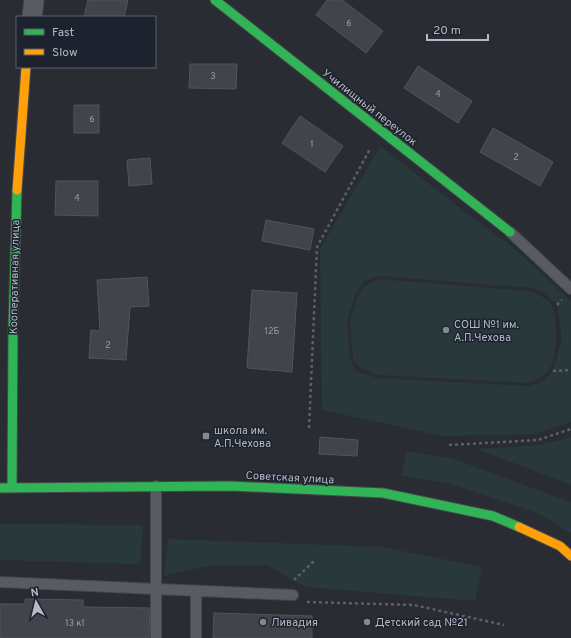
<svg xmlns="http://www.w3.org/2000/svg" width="571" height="638" viewBox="0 0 571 638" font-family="Overpass,sans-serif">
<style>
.green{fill:#29383a;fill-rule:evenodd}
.building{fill:#41444a;stroke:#51555b}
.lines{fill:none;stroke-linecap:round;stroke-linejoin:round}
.lane-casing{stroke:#45484c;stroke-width:12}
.street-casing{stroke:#45484c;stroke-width:21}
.fast-casing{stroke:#45484c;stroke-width:11}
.slow-casing{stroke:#45484c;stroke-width:11}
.path{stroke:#5c6066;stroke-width:2.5;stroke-dasharray:3 3;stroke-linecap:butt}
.lane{stroke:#585b62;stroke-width:10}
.street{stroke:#585b62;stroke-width:19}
.fast{stroke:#30b455;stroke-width:9}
.slow{stroke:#ff9f0a;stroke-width:9}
.poi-dot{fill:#838892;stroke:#1d232e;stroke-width:1.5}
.labels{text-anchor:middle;stroke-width:3;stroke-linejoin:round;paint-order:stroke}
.number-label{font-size:9px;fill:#969ca6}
.street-label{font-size:11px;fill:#b3b9c5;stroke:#1d232e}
.poi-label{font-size:11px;fill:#b3b9c5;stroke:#1d232e;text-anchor:start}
</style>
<rect width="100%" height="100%" fill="#292d33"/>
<!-- green -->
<path class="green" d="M 380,146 L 498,237 L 505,240 L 571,301 L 571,422 L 534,434 L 443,436 L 322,410 L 320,249 ZM 379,276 L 533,288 L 545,294 L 557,305 L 562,338 L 553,371 L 543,381 L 528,386 L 377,378 L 356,371 L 350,359 L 347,321 L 355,295 L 364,281 Z
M 378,279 L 530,291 C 538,294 546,298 551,304 C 559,315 557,360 549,370 C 543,377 536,380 528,383 L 377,375 L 360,368 L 353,359 L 350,322 L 357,299 L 365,286 Z
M 571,437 L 571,485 L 477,449 L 540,445 Z
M 407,451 L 451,458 L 571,502 L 571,533 L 537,513 L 447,483 L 401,476 Z
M 0,524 L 143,525 L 140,564 L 0,560 Z
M 168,539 L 383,547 L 482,567 L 475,601 L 306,587 L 266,565 L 211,565 L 164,576 Z"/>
<!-- building -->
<path class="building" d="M 88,0 L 128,0 L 124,17 L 84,17 Z
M 327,0 L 342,0 L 383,31 L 366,53 L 316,15 Z
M 190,64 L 237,64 L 236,89 L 189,88 Z
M 418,66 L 472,101 L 458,123 L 404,88 Z
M 74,105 L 99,105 L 99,133 L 74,133 Z
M 300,116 L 343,146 L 325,172 L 282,143 Z
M 493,128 L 553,162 L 540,186 L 480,152 Z
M 150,158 L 152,184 L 129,186 L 127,160 Z
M 56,181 L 98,181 L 98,216 L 55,215 Z
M 266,220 L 314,229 L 310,250 L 262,241 Z
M 147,277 L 149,306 L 130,307 L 126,360 L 89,358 L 91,330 L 100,331 L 97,280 Z
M 252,290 L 297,293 L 292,372 L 247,368 Z
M 320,437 L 358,440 L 357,456 L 319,454 Z
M 25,599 L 83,600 L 83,607 L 150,608 L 149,638 L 0,638 L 0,604 L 25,604 Z
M 214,613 L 312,616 L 312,638 L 213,638 Z"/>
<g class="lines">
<defs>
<path id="lane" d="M 510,232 L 571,289
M 156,486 L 156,589 L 293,595
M 0,582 L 156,589 L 156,638
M 196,591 L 196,638"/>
<path id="street" d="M 32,17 L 34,0"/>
<path id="fast" d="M 215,0 L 510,232
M 0,488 L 230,486 L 383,493 L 493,516 L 519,527
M 12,488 L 13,330 L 17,190"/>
<path id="slow" d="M 17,190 L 26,67
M 519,527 L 560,546 L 571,556"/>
</defs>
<!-- lane casing -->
<use href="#lane" class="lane-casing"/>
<!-- street casing -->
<use href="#street" class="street-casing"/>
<!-- fast casing -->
<use href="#fast" class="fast-casing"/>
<!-- slow casing -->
<use href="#slow" class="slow-casing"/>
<!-- path -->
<path class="path" d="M 557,305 L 562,300
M 553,371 L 571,370
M 309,428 L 317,247 L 370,149
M 449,445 L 538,440 L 571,429
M 294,580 L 315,560
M 307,602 L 414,605 L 504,625"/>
<!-- lane -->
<use href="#lane" class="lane"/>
<!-- street -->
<use href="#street" class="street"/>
<!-- fast -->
<use href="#fast" class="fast"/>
<!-- slow -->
<use href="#slow" class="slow"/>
</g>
<!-- markers -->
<g class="poi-dot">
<circle cx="446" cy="330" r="4"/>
<rect x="202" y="432" width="8" height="8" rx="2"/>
<circle cx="263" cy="622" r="4"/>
<circle cx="367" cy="622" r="4"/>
</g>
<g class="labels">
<!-- number labels -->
<g class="number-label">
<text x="349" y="26">6</text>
<text x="213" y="79">3</text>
<text x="438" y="97">4</text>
<text x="92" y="122">6</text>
<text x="312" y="147">1</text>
<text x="516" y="160">2</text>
<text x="77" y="201">4</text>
<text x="272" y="334">12Б</text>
<text x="108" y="348">2</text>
<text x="75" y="626">13 к1</text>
</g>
<!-- street labels -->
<g class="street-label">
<text transform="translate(370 107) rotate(38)" y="4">Училищный переулок</text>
<text transform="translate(14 277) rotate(-89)" y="4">Кооперативная улица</text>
<text transform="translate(290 477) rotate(3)" y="4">Советская улица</text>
</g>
<!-- poi labels -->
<g class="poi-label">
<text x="454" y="328">СОШ №1 им.<tspan x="454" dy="13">А.П.Чехова</tspan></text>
<text x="214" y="434">школа им.<tspan x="214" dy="13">А.П.Чехова</tspan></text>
<text x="271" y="626">Ливадия</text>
<text x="375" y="626">Детский сад №21</text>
</g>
</g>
<!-- legend -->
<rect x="16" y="16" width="140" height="52" fill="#1d232e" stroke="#595f6a"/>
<rect x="24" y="29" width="20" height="6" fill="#30b455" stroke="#595f6a"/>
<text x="52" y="36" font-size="12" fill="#b3b9c5">Fast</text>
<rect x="24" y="49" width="20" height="6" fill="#ff9f0a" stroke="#595f6a"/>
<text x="52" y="56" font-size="12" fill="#b3b9c5">Slow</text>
<!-- north arrow -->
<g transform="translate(36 602) rotate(352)" stroke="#1d232e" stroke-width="3" paint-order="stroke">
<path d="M0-3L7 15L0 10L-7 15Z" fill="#b3b9c5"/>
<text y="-6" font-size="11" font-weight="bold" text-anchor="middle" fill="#b3b9c5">N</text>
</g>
<!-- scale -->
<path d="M427 34v6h61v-6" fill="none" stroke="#b3b9c5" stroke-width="2"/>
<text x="433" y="34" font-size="12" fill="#b3b9c5" stroke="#1d232e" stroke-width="3" paint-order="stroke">20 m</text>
</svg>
